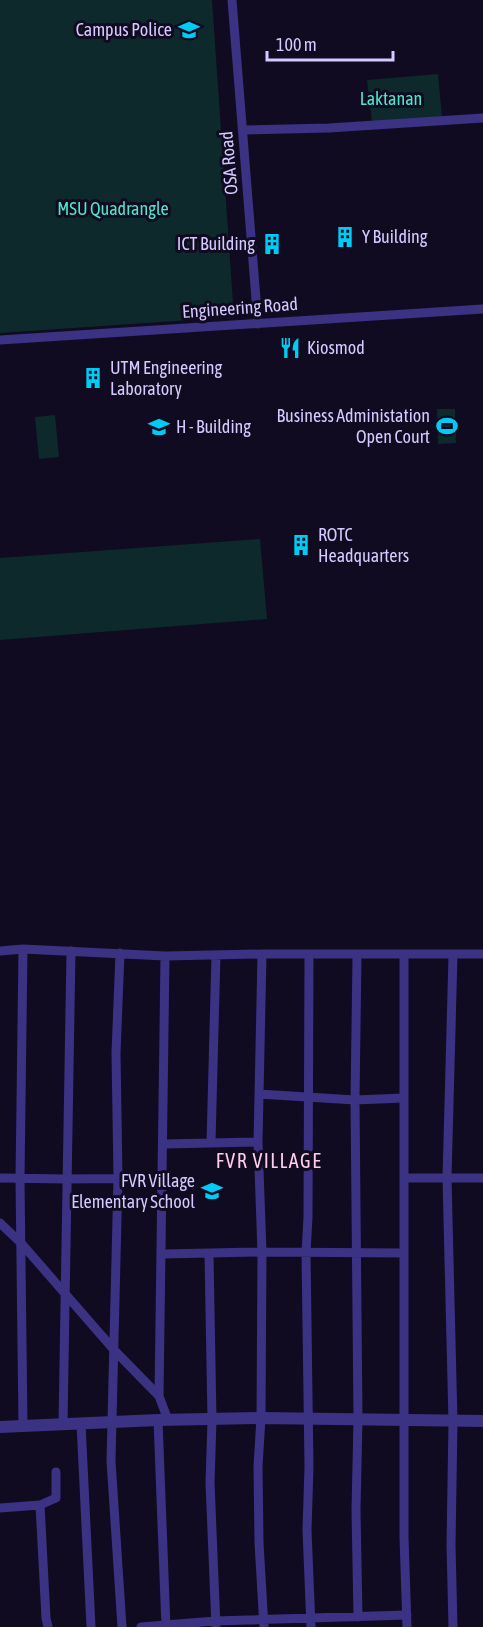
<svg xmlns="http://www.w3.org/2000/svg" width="483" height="1627" viewBox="0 0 483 1627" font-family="'Asap Condensed',sans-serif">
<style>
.green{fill:#0d292b}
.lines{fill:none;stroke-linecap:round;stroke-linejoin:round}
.minor{stroke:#3b3283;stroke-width:9}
.tertiary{stroke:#3b3283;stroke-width:12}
.labels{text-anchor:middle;stroke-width:6;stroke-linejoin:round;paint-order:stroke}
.poi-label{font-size:18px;fill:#d4caff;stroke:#100b20;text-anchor:start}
.park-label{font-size:18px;fill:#4de8cc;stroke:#100b20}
.street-label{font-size:18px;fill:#d4caff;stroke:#100b20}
.neighbourhood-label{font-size:20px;letter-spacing:1.5px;fill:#ffcce9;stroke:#100b20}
</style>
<rect width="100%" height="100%" fill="#100b20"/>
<!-- green -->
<path class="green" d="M 0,0 L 212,0 L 234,317 L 0,333 Z
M 438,74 L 442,117 L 372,122 L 367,80 Z
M 437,409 L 455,409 L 456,443 L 438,444 Z
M 55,415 L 59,457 L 39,459 L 35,417 Z
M 260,539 L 267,619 L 0,640 L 0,558 Z"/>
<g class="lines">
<!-- minor -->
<path class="minor" d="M 232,0 L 258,324
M 243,130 L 329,128 L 483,118
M 0,340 L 483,309
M 23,949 L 20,1179 L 23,1426
M 0,951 L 23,949 L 165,956 L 262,954 L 483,954
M 120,953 L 116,1053 L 118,1178 L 111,1461 L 122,1627
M 262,954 L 258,1142 L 262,1252 L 261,1418 L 258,1466 L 259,1543 L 264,1627
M 309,954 L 308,1217 L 306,1253 L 309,1467 L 307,1530 L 311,1627
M 165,956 L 159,1396 L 168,1420
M 357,956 L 355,1100 L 358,1419 L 356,1510 L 358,1617
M 404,956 L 404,1537 L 407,1627
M 259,1094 L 355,1100 L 404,1098
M 211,1142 L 216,955
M 164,1144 L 258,1142
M 0,1178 L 66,1179 L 163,1178
M 405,1178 L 483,1178
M 0,1223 L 21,1243 L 115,1351 L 159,1396
M 163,1254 L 262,1252 L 404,1253
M 209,1254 L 212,1420 L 210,1483 L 216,1627
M 158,1420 L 166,1627
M 63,1424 L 71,951
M 81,1424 L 91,1627
M 40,1505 L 46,1618 L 48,1627
M 0,1508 L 40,1505 L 56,1498 L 56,1472
M 141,1627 L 215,1621 L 407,1615
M 453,1627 L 451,1545 L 453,1422 L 447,1178 L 453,955"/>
<!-- tertiary -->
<path class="tertiary" d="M 0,1427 L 158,1420 L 261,1418 L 483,1421"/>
</g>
<!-- icons -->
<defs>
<symbol id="university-bare" viewBox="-9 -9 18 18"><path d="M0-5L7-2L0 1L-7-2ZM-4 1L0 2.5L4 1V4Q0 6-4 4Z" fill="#00cbf5" stroke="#100b20" stroke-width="2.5" paint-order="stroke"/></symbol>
<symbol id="building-bare" viewBox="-9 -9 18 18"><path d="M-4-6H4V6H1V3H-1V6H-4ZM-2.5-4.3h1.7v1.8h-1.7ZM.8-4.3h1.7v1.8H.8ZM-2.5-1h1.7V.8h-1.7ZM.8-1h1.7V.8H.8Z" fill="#00cbf5" stroke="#100b20" stroke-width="2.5" paint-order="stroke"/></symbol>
<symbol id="restaurant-bare" viewBox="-9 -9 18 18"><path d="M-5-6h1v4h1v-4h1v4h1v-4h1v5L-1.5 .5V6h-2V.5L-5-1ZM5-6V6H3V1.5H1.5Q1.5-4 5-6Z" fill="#00cbf5" stroke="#100b20" stroke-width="2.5" paint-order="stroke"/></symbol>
<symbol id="stadium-bare" viewBox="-9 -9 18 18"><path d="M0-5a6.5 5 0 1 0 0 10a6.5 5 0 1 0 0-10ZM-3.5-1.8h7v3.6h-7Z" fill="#00cbf5" stroke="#100b20" stroke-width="2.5" paint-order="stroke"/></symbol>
<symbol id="school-bare" viewBox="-9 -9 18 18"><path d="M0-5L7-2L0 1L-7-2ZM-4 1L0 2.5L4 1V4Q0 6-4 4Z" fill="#00cbf5" stroke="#100b20" stroke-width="2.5" paint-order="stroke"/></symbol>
</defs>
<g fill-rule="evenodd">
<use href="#university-bare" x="174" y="15" width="30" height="30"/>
<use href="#building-bare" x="330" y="222" width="30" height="30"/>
<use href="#building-bare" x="257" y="229" width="30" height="30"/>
<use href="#restaurant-bare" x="275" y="333" width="30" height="30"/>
<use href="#building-bare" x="78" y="363" width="30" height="30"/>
<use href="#stadium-bare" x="432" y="411" width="30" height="30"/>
<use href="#university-bare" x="144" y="412" width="30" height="30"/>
<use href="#building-bare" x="286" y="530" width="30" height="30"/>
<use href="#school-bare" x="197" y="1176" width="30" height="30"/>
</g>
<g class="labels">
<!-- poi labels -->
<g class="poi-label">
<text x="172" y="36" text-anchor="end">Campus Police</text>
<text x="362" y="243">Y Building</text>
<text x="255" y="250" text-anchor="end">ICT Building</text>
<text x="307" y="354">Kiosmod</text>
<text x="110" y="374">UTM Engineering<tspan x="110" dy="21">Laboratory</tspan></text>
<text x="430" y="422" text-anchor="end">Business Administation<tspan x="430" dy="21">Open Court</tspan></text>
<text x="176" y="433">H - Building</text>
<text x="318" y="541">ROTC<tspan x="318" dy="21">Headquarters</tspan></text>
<text x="195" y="1187" text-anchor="end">FVR Village<tspan x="195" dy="21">Elementary School</tspan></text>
</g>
<!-- park labels -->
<g class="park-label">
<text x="391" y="105">Laktanan</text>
<text x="113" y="215">MSU Quadrangle</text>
</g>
<!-- street labels -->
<g class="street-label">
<text transform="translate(229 163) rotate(-95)" y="6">OSA Road</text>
<text transform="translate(240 308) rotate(-4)" y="6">Engineering Road</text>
</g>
<!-- neighbourhood labels -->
<g class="neighbourhood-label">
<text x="269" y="1168">FVR VILLAGE</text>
</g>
</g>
<!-- scale -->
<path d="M267 51v9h126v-9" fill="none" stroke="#d4caff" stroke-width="3"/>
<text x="276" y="51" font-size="18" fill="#d4caff" stroke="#100b20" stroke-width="4.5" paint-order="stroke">100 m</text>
</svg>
